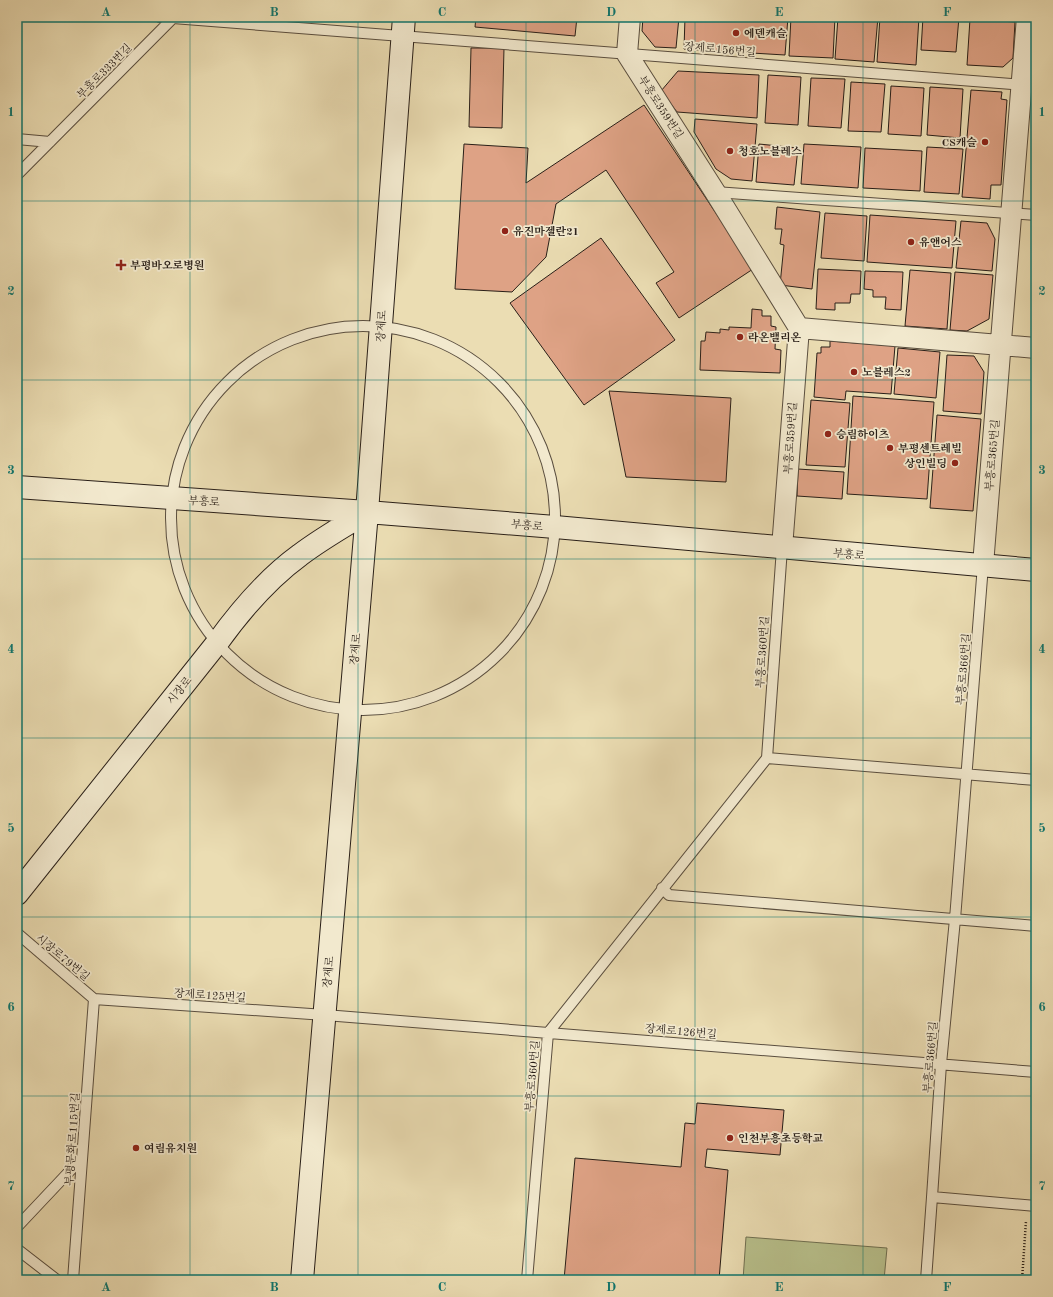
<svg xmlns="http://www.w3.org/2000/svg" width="1053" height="1297" viewBox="0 0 1053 1297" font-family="'Old Standard TT','Noto Serif KR',serif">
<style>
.green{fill:#b8c08c;stroke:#707052}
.building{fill:#dea285;stroke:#291f18}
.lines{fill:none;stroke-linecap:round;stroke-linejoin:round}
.lane-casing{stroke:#5a4e3f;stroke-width:12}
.street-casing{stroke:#5a4e3f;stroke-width:22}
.secondary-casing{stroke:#291f18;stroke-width:24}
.path{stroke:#291f18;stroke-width:2.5;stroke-dasharray:1 2;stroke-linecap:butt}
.lane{stroke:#f2e9ce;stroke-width:10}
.street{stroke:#f2e9ce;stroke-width:20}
.secondary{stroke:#f2e9ce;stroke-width:22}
.grid{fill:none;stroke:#0f766e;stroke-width:1;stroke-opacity:0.55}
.poi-dot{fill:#8f2418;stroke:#f2e9ce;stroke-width:1.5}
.labels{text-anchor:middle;stroke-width:3.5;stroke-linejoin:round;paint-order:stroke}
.poi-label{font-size:11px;font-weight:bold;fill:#291f18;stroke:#f2e9ce;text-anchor:start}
.street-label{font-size:11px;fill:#291f18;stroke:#f2e9ce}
.neatline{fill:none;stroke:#0f766e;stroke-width:1.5}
.grid-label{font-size:13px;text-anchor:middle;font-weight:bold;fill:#0f766e}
</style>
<rect width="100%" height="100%" fill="#ebddb3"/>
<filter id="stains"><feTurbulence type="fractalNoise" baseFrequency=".005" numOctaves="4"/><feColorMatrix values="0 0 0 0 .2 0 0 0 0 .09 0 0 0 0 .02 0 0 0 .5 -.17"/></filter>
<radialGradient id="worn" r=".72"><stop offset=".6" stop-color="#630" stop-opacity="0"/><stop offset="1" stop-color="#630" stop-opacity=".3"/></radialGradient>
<!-- green -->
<path class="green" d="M 746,1237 L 887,1248 L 884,1280 L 743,1280 Z"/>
<!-- building -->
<path class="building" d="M 476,17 L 577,17 L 575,36 L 475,27 Z
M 643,17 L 679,17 L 676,48 L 655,47 L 642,31 Z
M 685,17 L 788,17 L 785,55 L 684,49 Z
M 791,17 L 835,17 L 833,58 L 789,56 Z
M 838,17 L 878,17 L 874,62 L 835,59 Z
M 880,17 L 919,17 L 916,65 L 877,62 Z
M 923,17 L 959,17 L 956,52 L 921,50 Z
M 970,19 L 1015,22 L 1013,58 L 1003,67 L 967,65 Z
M 471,48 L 504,48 L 502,128 L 469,127 Z
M 678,71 L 759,75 L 757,118 L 677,112 L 661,91 Z
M 768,75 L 801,77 L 798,125 L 765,123 Z
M 811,78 L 845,79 L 841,128 L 808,126 Z
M 851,82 L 885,84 L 881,132 L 848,131 Z
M 891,86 L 924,88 L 921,136 L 888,134 Z
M 930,87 L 963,89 L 960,138 L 927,135 Z
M 971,90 L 1002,92 L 1001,99 L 1007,100 L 1001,185 L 991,185 L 990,199 L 962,197 Z
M 644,105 L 753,269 L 679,318 L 656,283 L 674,272 L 606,170 L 556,204 L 546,257 L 512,292 L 455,289 L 464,144 L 528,148 L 526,183 Z
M 695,119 L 757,124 L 752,181 L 731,179 L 716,169 L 694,132 Z
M 759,144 L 798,148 L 794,185 L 756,182 Z
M 804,144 L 861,147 L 858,188 L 801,184 Z
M 927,147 L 963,149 L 959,194 L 924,192 Z
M 865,148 L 922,151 L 920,191 L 863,188 Z
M 777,207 L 820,212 L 812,289 L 780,285 L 784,245 L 780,244 L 782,229 L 775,229 Z
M 825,213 L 867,216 L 864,261 L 821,258 Z
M 870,215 L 956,221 L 952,268 L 867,262 Z
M 961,221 L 987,223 L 995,239 L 992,271 L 956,268 Z
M 601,238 L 675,340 L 584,405 L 510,303 Z
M 818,269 L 861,271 L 860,294 L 851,294 L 850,303 L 835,303 L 835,310 L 816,309 Z
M 910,270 L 951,273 L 947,329 L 905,326 Z
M 865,271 L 903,272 L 901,310 L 885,309 L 886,297 L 873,297 L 873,290 L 864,289 Z
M 955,272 L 993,275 L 989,319 L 967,331 L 950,330 Z
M 752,309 L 762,310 L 762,316 L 771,316 L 771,326 L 776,327 L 775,349 L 781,350 L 780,373 L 700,370 L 701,341 L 705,341 L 706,332 L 720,333 L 720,329 L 729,330 L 729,327 L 751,328 Z
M 830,341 L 895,346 L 891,394 L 846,391 L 845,400 L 814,397 L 817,353 L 821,353 L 821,347 L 830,347 Z
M 898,348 L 940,352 L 936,398 L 894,394 Z
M 947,355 L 974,356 L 984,372 L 981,414 L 943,411 Z
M 609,391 L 731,398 L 726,482 L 626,477 Z
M 853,396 L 934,402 L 927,499 L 847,494 Z
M 811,400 L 850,403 L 845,467 L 806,465 Z
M 937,415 L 981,419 L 973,511 L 930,508 Z
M 798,469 L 844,472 L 842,499 L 797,496 Z
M 697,1103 L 784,1110 L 780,1155 L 707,1149 L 705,1167 L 728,1170 L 719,1280 L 564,1280 L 575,1158 L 681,1167 L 685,1123 L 695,1124 Z"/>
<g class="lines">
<defs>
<path id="lane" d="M 160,17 L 1036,86
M 17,139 L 50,142
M 17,175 L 174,17
M 715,192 L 1036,215
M171 518a192 192 0 1 1 384 0a192 192 0 1 1-384 0Z
M 767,758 L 1036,780
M 662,888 L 669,895 L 1036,926
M 17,933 L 94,999
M 94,999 L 325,1015 L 1036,1072
M 932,1197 L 1036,1206
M 17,1227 L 82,1158
M 17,1249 L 57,1280
M 73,1280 L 94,999
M 527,1280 L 548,1033 L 767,758 L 782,548
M 926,1280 L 932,1197 L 941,1064 L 955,919 L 983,565"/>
<path id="street" d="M 630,17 L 627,54 L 715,192 L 799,328 L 782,548
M 799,328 L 1036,348
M 983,565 L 1027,17"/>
<path id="secondary" d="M 17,487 L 367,512 L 555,527 L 1036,570
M 17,894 L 217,643 C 240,611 267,579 300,555 C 321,539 344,526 367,512
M 302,1280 L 367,512 L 404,17"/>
</defs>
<!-- lane casing -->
<use href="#lane" class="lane-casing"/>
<!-- street casing -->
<use href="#street" class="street-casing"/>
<!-- secondary casing -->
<use href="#secondary" class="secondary-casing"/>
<!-- path -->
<path class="path" d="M 1022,1280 L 1026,1221"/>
<!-- lane -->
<use href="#lane" class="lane"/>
<!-- street -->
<use href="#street" class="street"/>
<!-- secondary -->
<use href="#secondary" class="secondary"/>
</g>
<!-- grid -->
<path class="grid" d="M 190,17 L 190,1280M 358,17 L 358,1280M 526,17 L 526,1280M 695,17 L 695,1280M 863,17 L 863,1280M 17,201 L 1036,201M 17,380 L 1036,380M 17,559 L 1036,559M 17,738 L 1036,738M 17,917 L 1036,917M 17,1096 L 1036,1096"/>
<!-- markers -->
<g class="poi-dot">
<circle cx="736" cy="33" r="4"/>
<circle cx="985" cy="142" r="4"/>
<circle cx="730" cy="151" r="4"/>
<circle cx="505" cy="231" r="4"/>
<circle cx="911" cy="242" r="4"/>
<path d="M119 259h4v4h4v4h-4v4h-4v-4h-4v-4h4z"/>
<circle cx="740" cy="337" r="4"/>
<circle cx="854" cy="372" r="4"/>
<circle cx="828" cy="434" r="4"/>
<circle cx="890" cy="448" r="4"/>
<circle cx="955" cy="463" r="4"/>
<circle cx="730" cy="1138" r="4"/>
<circle cx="136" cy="1148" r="4"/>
</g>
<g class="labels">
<!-- poi labels -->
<g class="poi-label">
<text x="744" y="37">에덴캐슬</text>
<text x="977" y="146" text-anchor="end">CS캐슬</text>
<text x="738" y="155">청호노블레스</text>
<text x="513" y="235">유진마젤란21</text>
<text x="919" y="246">유앤어스</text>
<text x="130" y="269">부평바오로병원</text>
<text x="748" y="341">라온밸리온</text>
<text x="862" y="376">노블레스2</text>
<text x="836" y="438">승림하이츠</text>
<text x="898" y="452">부평센트레빌</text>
<text x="947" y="467" text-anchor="end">상인빌딩</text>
<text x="738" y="1142">인천부흥초등학교</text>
<text x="144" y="1152">여림유치원</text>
</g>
<!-- street labels -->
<g class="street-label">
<text transform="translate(720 49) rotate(5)" y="4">장제로156번길</text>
<text transform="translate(104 71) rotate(-45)" y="4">부흥로333번길</text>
<text transform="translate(661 107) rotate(57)" y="4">부흥로359번길</text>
<text transform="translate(381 326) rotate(-86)" y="4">장제로</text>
<text transform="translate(790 438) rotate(-86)" y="4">부흥로359번길</text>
<text transform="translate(992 455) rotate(-85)" y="4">부흥로365번길</text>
<text transform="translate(204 501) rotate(4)" y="4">부흥로</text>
<text transform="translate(527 525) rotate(5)" y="4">부흥로</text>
<text transform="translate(849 554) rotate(5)" y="4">부흥로</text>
<text transform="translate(355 649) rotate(-85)" y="4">장제로</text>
<text transform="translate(762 652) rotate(-86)" y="4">부흥로360번길</text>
<text transform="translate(963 669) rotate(-85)" y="4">부흥로366번길</text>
<text transform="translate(179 690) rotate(-51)" y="4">시장로</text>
<text transform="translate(63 957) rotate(40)" y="4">시장로79번길</text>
<text transform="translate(328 972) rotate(-85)" y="4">장제로</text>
<text transform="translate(210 995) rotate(4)" y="4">장제로125번길</text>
<text transform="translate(681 1031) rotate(5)" y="4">장제로126번길</text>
<text transform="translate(930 1057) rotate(-85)" y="4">부흥로366번길</text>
<text transform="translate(532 1076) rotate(-85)" y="4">부흥로360번길</text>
<text transform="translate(72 1139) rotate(-86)" y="4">부평문화로115번길</text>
</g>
</g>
<!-- margin -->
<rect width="1053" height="1297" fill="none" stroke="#ebddb3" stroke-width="44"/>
<rect x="22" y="22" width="1009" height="1253" class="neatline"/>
<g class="grid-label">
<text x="106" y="16">A</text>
<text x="274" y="16">B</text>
<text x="442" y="16">C</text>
<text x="611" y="16">D</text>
<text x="779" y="16">E</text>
<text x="947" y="16">F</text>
<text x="11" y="116">1</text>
<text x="1042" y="116">1</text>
<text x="11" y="295">2</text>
<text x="1042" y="295">2</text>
<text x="11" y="474">3</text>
<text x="1042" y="474">3</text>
<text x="11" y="653">4</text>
<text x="1042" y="653">4</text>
<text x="11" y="832">5</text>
<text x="1042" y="832">5</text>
<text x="11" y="1011">6</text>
<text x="1042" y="1011">6</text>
<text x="11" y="1190">7</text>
<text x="1042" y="1190">7</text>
<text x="106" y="1291">A</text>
<text x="274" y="1291">B</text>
<text x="442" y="1291">C</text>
<text x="611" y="1291">D</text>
<text x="779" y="1291">E</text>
<text x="947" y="1291">F</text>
</g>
<rect width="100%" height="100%" filter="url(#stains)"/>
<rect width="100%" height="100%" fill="url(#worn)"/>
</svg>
